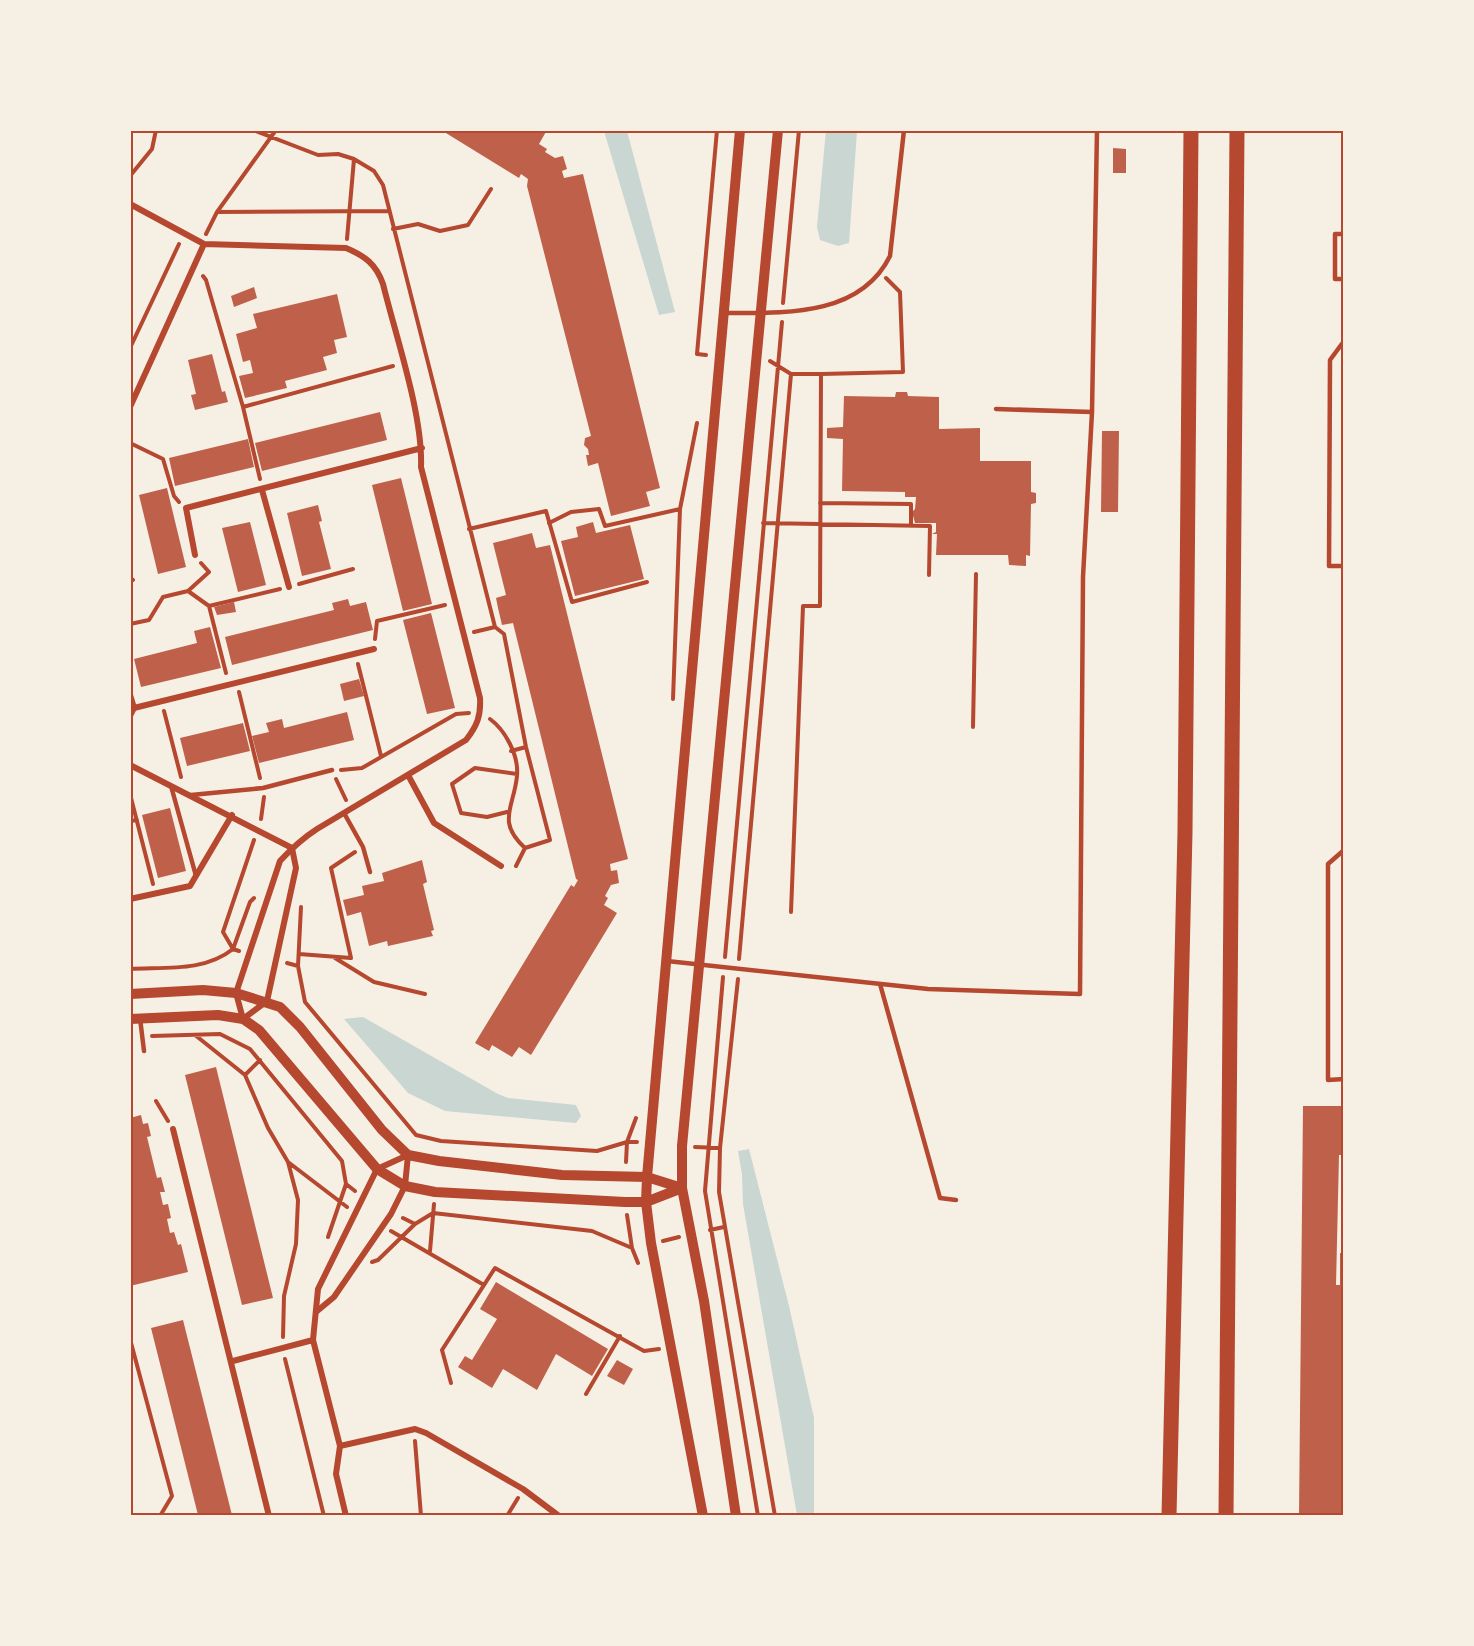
<svg xmlns="http://www.w3.org/2000/svg" width="1474" height="1646" viewBox="0 0 1474 1646" font-family="'Nunito Sans',sans-serif">
<style>
.water{fill:#c9d6d2}
.building{fill:#bf614a}
.lines{fill:none;stroke-linecap:round;stroke-linejoin:round}
.path{stroke:#b5482f;stroke-width:4}
.service{stroke:#b5482f;stroke-width:4.5}
.minor{stroke:#b5482f;stroke-width:6}
.tertiary{stroke:#b5482f;stroke-width:10}
.primary{stroke:#b5482f;stroke-width:15}
.neatline{fill:none;stroke:#b5482f;stroke-width:2}
</style>
<rect width="100%" height="100%" fill="#f6efe4"/>
<!-- water -->
<path class="water" d="M 826,130 L 857,131 L 849,243 L 838,246 L 820,240 L 817,227 Z
M 604,131 L 627,131 L 675,312 L 659,315 Z
M 363,1017 L 498,1094 L 508,1098 L 576,1105 L 581,1116 L 576,1123 L 445,1111 L 408,1093 L 344,1019 Z
M 749,1149 L 789,1306 L 814,1418 L 814,1513 L 797,1515 L 743,1204 L 742,1174 L 738,1151 Z"/>
<!-- building -->
<path class="building" d="M 441,130 L 547,130 L 539,144 L 547,149 L 545,152 L 555,158 L 563,156 L 567,169 L 562,171 L 564,178 L 583,174 L 660,488 L 646,492 L 650,506 L 611,516 L 598,463 L 588,466 L 586,455 L 589,455 L 588,449 L 584,445 L 585,438 L 591,436 L 527,186 L 528,179 L 521,174 L 519,178 Z
M 1113,148 L 1126,149 L 1126,173 L 1113,173 Z
M 254,287 L 257,298 L 234,307 L 231,296 Z
M 337,294 L 347,337 L 334,340 L 337,353 L 323,357 L 327,370 L 285,381 L 287,388 L 245,398 L 239,376 L 253,373 L 250,360 L 243,362 L 236,334 L 257,328 L 253,314 Z
M 212,354 L 222,392 L 225,391 L 228,402 L 195,410 L 191,395 L 196,394 L 188,360 Z
M 896,392 L 907,392 L 908,396 L 939,397 L 939,429 L 980,428 L 980,461 L 1031,461 L 1031,492 L 1036,493 L 1036,503 L 1031,504 L 1030,556 L 1026,555 L 1026,566 L 1009,565 L 1008,555 L 936,555 L 937,534 L 932,534 L 936,532 L 936,523 L 915,523 L 912,512 L 915,509 L 916,497 L 905,497 L 905,492 L 842,491 L 843,439 L 827,438 L 827,428 L 843,427 L 844,396 L 895,397 Z
M 380,412 L 387,440 L 262,471 L 255,443 Z
M 1102,431 L 1119,431 L 1118,512 L 1101,512 Z
M 248,439 L 254,467 L 175,486 L 169,458 Z
M 401,478 L 432,604 L 403,611 L 372,485 Z
M 167,488 L 186,567 L 158,574 L 139,495 Z
M 318,505 L 322,521 L 319,522 L 331,569 L 302,576 L 287,513 Z
M 250,522 L 266,585 L 238,592 L 222,528 Z
M 593,522 L 596,533 L 630,525 L 644,579 L 575,596 L 561,541 L 578,537 L 576,527 Z
M 532,533 L 536,548 L 550,545 L 628,859 L 610,864 L 611,871 L 617,870 L 619,883 L 611,885 L 605,896 L 608,898 L 604,905 L 617,913 L 531,1055 L 519,1047 L 512,1057 L 492,1045 L 489,1051 L 475,1043 L 571,885 L 574,887 L 578,880 L 576,879 L 513,623 L 502,625 L 498,608 L 496,598 L 506,595 L 493,543 Z
M 348,599 L 350,606 L 366,602 L 373,630 L 232,665 L 225,637 L 334,610 L 332,603 Z
M 234,602 L 236,612 L 217,615 L 214,607 Z
M 431,613 L 455,708 L 427,714 L 403,620 Z
M 210,627 L 221,668 L 141,687 L 134,659 L 197,643 L 194,631 Z
M 359,679 L 364,696 L 344,701 L 340,684 Z
M 347,712 L 354,740 L 259,763 L 252,736 L 269,732 L 266,723 L 282,719 L 284,728 Z
M 243,723 L 250,751 L 187,766 L 180,738 Z
M 170,808 L 186,871 L 158,878 L 142,815 Z
M 422,860 L 427,882 L 423,884 L 434,930 L 431,931 L 433,936 L 388,946 L 387,941 L 369,946 L 361,912 L 347,916 L 343,900 L 364,895 L 362,886 L 384,881 L 382,873 Z
M 216,1067 L 273,1298 L 242,1305 L 185,1075 Z
M 1303,1106 L 1344,1106 L 1344,1155 L 1339,1155 L 1336,1285 L 1340,1285 L 1340,1253 L 1344,1253 L 1344,1515 L 1299,1515 Z
M 141,1115 L 143,1124 L 148,1123 L 151,1136 L 147,1137 L 157,1178 L 161,1177 L 165,1192 L 160,1192 L 163,1205 L 168,1204 L 171,1218 L 167,1219 L 170,1233 L 174,1232 L 178,1245 L 181,1244 L 188,1272 L 130,1286 L 130,1118 Z
M 496,1282 L 608,1349 L 592,1376 L 556,1354 L 537,1390 L 503,1369 L 492,1388 L 458,1367 L 465,1356 L 472,1360 L 497,1319 L 480,1309 Z
M 183,1320 L 232,1515 L 198,1515 L 151,1328 Z
M 617,1360 L 633,1369 L 624,1385 L 607,1376 Z"/>
<g class="lines">
<!-- path -->
<path class="path" d="M 253,130 L 318,155 L 338,154 L 354,159 L 374,171 L 383,185 L 495,627
M 130,176 L 152,149 L 156,130
M 217,212 L 389,211
M 393,229 L 418,224 L 440,231 L 468,225 L 491,189
M 206,234 L 217,212 L 276,130
M 347,239 L 354,159
M 203,276 L 206,280 L 243,407
M 783,303 L 799,130
M 130,348 L 179,244
M 706,355 L 697,354 L 717,130
M 770,361 L 791,374 L 821,374
M 130,443 L 163,459 L 174,496 L 179,502
M 260,479 L 243,407 L 393,366
M 820,503 L 911,504 L 911,526
M 549,523 L 571,512 L 599,509 L 605,526 L 680,509
M 763,523 L 930,526 L 929,575
M 469,529 L 546,511 L 572,602 L 647,582
M 130,578 L 133,580
M 299,584 L 353,569
M 188,591 L 209,572 L 201,563
M 209,606 L 226,673
M 130,624 L 149,620 L 163,597 L 188,591 L 209,606 L 280,589
M 474,632 L 495,627 L 504,634 L 526,747 L 550,840 L 525,848
M 375,639 L 377,621 L 445,605
M 358,664 L 381,756
M 239,692 L 260,778
M 673,699 L 680,509 L 697,423
M 164,711 L 181,777
M 490,719 C 505,730 519,755 517,776 C 514,807 496,822 525,848 L 516,866
M 973,727 L 976,574
M 511,751 L 526,747
M 341,770 L 362,768 L 456,714 L 469,713
M 336,779 L 346,800
M 130,794 L 153,884
M 507,812 L 487,817 L 461,813 L 452,784 L 475,768 L 517,774
M 261,819 L 264,797
M 130,821 L 137,820
M 791,912 L 803,606 L 820,606 L 821,374 L 903,372 L 900,292 L 886,278
M 233,949 L 223,932 L 254,840
M 233,949 L 250,902 L 254,898
M 299,954 L 351,958 L 331,868 L 355,852
M 725,957 L 782,322
M 335,958 L 374,982 L 425,994
M 739,959 L 791,374
M 287,963 L 298,966 L 305,1002 L 416,1135 L 441,1141 L 597,1151 L 627,1142 L 637,1142
M 298,966 L 301,907
M 130,969 C 166,967 204,972 233,949 L 239,951
M 723,977 L 705,1191 L 758,1516
M 738,979 L 720,1148 L 719,1192 L 775,1516
M 195,1035 L 245,1075 L 268,1128 L 288,1162 L 347,1207
M 152,1036 L 220,1034 L 250,1049 L 342,1161 L 346,1184 L 355,1191
M 245,1075 L 260,1060
M 156,1101 L 168,1121
M 695,1147 L 720,1148
M 626,1162 L 627,1142 L 636,1118
M 627,1215 L 632,1248 L 638,1263
M 403,1218 L 415,1224 L 433,1213 L 592,1231 L 632,1248
M 710,1230 L 724,1227
M 391,1231 L 484,1285
M 328,1237 L 346,1184
M 663,1241 L 679,1237
M 430,1251 L 434,1204
M 372,1262 L 378,1260 L 415,1224
M 283,1337 L 284,1296 L 296,1244 L 298,1200 L 288,1162
M 130,1339 L 172,1496 L 160,1516
M 285,1359 L 324,1516
M 451,1383 L 442,1350 L 495,1268 L 644,1351 L 659,1349
M 586,1394 L 620,1336
M 415,1441 L 421,1516
M 507,1516 L 518,1498"/>
<!-- service -->
<path class="service" d="M 1344,234 L 1335,234 L 1335,279 L 1344,279
M 725,313 C 784,313 860,317 890,256 L 904,130
M 1344,341 L 1330,360 L 1329,566 L 1344,566
M 996,409 L 1092,412
M 171,786 L 196,876
M 191,795 L 263,788 L 332,770
M 344,813 L 363,847 L 370,872
M 1344,850 L 1328,864 L 1328,1080 L 1344,1079
M 667,961 L 928,989 L 1080,994 L 1083,577 L 1092,412 L 1097,130
M 880,984 L 940,1198 L 956,1200
M 140,1018 L 144,1051"/>
<!-- minor -->
<path class="minor" d="M 130,204 L 204,244 L 346,248 C 365,256 376,264 383,284 C 396,337 423,415 421,467 L 480,698 C 481,716 477,726 466,740 L 317,829 C 303,838 292,848 280,861 L 236,993 L 243,1019 L 267,1001 L 296,868 L 292,848
M 130,407 L 204,244
M 262,490 L 289,587
M 195,555 L 186,508 L 422,448
M 130,695 L 134,708
M 130,716 L 134,708 L 374,649
M 130,765 L 292,848
M 408,775 L 434,823 L 501,866
M 130,899 L 190,886 L 232,815
M 173,1129 L 269,1516
M 316,1312 L 334,1297 L 391,1214 L 405,1186 L 408,1155
M 233,1361 L 313,1340
M 340,1446 L 415,1429 L 426,1433 L 523,1489 L 559,1516
M 346,1516 L 336,1474 L 340,1446 L 313,1340 L 318,1289 L 377,1169 L 408,1155"/>
<!-- tertiary -->
<path class="tertiary" d="M 130,994 L 203,990 L 236,993 L 280,1007 L 300,1027 L 382,1130 L 408,1155 L 439,1161 L 562,1175 L 647,1177 L 682,1188
M 130,1019 L 218,1015 L 243,1019 L 259,1030 L 377,1169 L 405,1186 L 435,1192 L 625,1202 L 646,1202 L 682,1188
M 703,1516 L 651,1243 L 646,1202 L 647,1177 L 740,130
M 736,1516 L 704,1301 L 682,1188 L 682,1146 L 778,130"/>
<!-- primary -->
<path class="primary" d="M 1169,1516 L 1185,832 L 1191,130
M 1226,1516 L 1237,130"/>
</g>
<!-- border -->
<rect width="1474" height="1646" fill="none" stroke="#f6efe4" stroke-width="264"/>
<rect x="132" y="132" width="1210" height="1382" class="neatline"/>
</svg>
